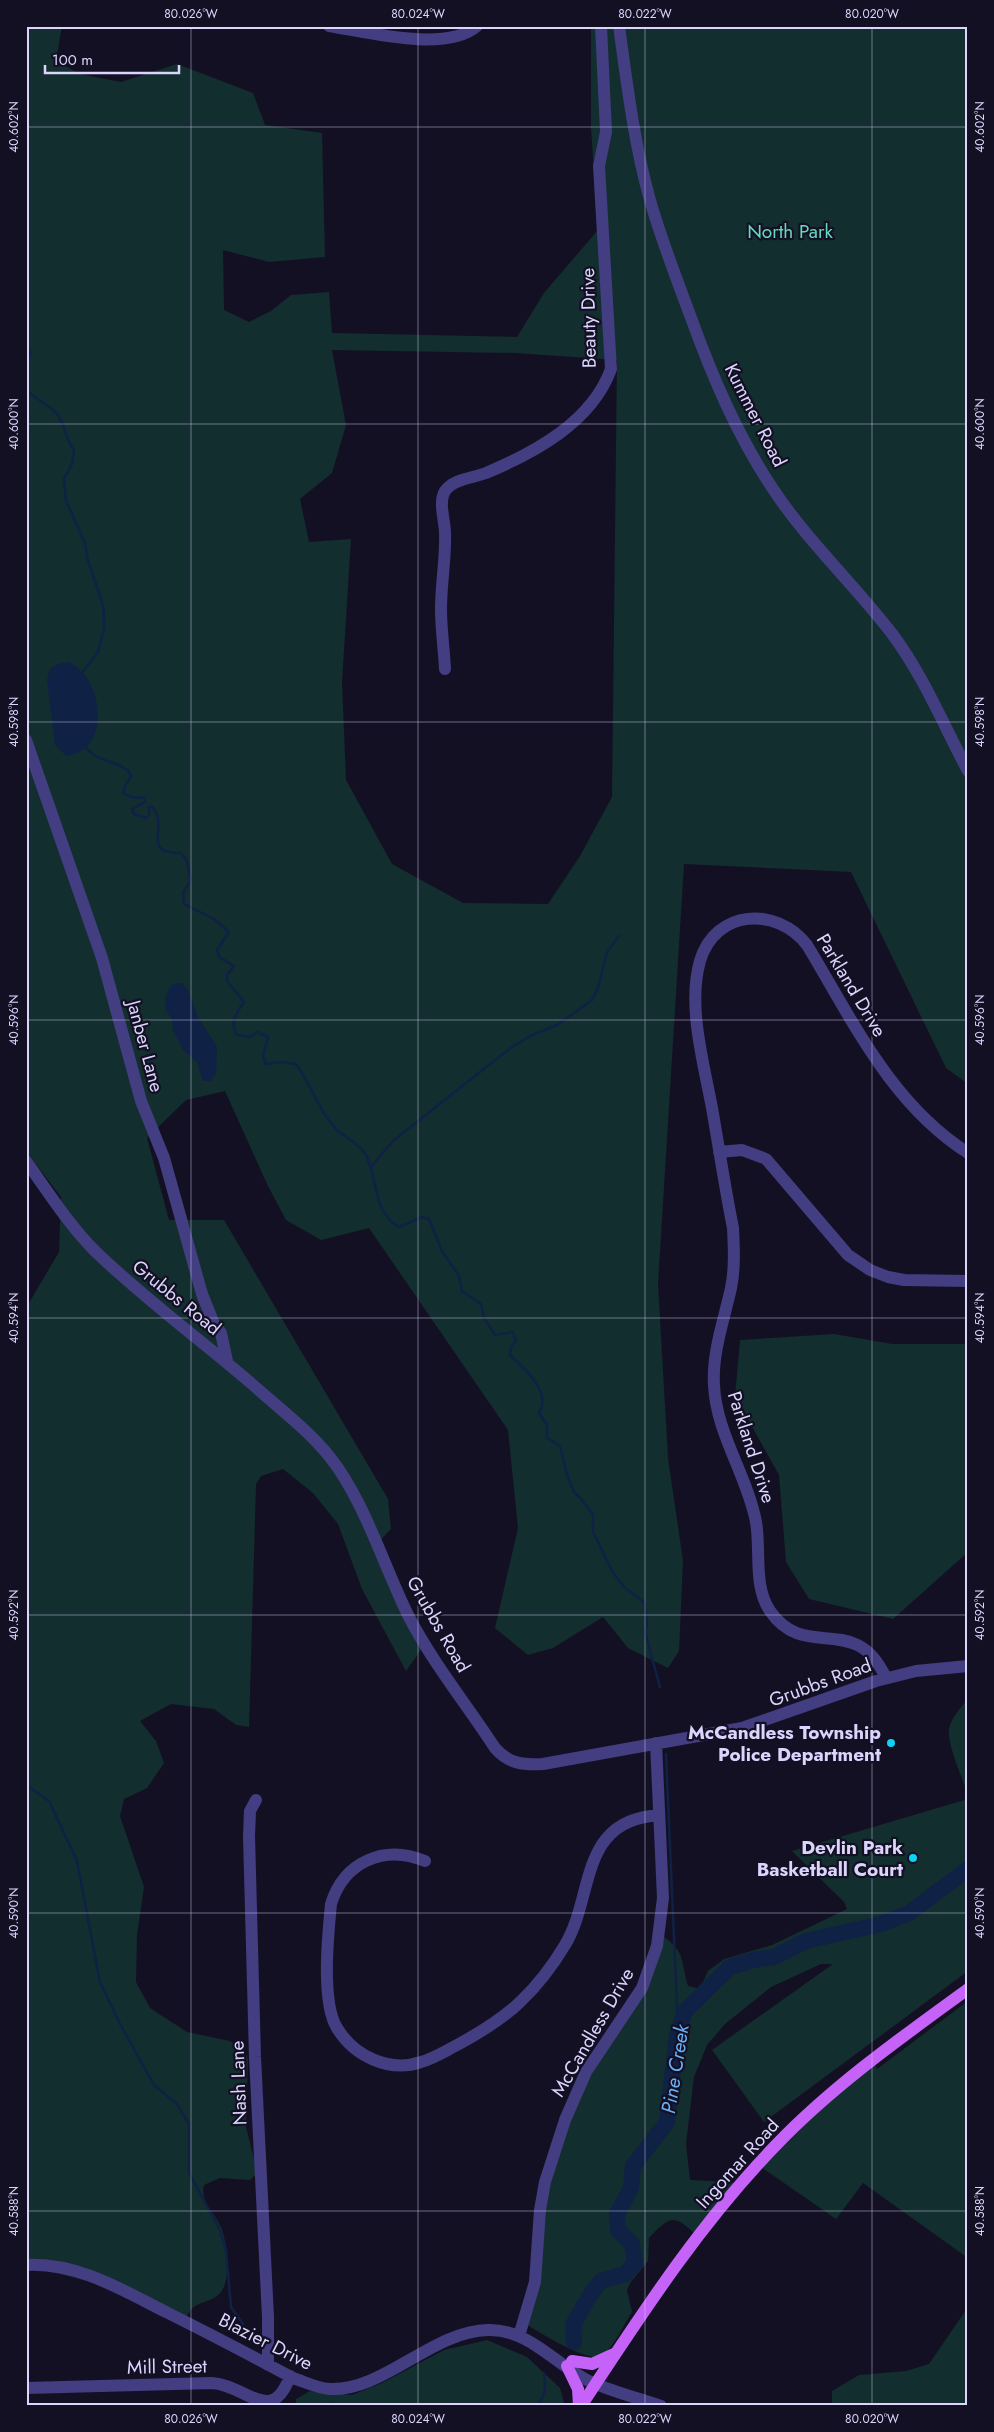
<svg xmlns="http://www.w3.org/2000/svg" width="994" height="2432" viewBox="0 0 994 2432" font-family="Jost,sans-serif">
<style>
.green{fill:#132e2e;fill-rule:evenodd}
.water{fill:#0f2145}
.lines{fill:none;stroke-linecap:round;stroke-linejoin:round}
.stream{stroke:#0f2145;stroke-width:2.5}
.river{stroke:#0f2145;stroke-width:16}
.minor{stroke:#433d81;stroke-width:12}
.major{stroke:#c562f7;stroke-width:12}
.ticks{fill:none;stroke:#dbd5fd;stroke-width:1;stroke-opacity:0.45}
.poi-dot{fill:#0dd2f2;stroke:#141024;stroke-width:2}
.labels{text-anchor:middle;stroke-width:4.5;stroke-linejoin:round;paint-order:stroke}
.park-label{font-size:19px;fill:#65d9c1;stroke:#141024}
.street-label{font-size:19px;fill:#dbd5fd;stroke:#141024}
.poi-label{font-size:19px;font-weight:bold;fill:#dbd5fd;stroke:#141024;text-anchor:end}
.water-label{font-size:20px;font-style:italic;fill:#69b0f7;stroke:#141024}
.neatline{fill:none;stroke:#dbd5fd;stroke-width:2}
.ticks-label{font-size:12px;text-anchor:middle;fill:#dbd5fd}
</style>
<rect width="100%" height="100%" fill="#141024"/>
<!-- green -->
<path class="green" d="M 26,26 L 62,26 L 56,61 L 80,74 L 121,82 L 177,64 L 253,93 L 265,125 L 322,133 L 325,257 L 269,262 L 223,250 L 224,310 L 249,322 L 271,311 L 291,295 L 329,292 L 332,333 L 517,337 L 544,293 L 598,230 L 591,128 L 591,26 L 968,26 L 968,1084 L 946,1068 L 851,872 L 684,864 L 658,1284 L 668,1458 L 683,1561 L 679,1651 L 668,1668 L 628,1648 L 603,1617 L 553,1648 L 528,1655 L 495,1628 L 518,1528 L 508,1430 L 369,1228 L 321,1240 L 286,1220 L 268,1186 L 225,1091 L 186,1100 L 147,1138 L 169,1220 L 224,1220 L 388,1499 L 391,1529 L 376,1545 L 425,1644 L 406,1671 L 362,1589 L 338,1524 L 313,1493 L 283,1469 L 261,1476 L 256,1484 L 249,1727 L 236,1725 L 214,1709 L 171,1704 L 140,1721 L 156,1741 L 164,1763 L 147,1788 L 124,1799 L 120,1816 L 144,1887 L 137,1935 L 136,1982 L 150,2008 L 187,2032 L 230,2041 L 243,2049 L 248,2059 L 246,2127 L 255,2163 L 255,2175 L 250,2180 L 220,2178 L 204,2185 C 200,2203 215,2212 221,2227 C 227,2243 230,2267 225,2284 C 218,2305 200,2298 190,2311 C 188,2314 186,2318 184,2321 L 121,2290 L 26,2265 L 26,1308 L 59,1252 L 61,1197 L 26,1151 ZM 332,350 L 516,353 L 617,360 L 612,797 L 580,856 L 548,904 L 463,903 L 392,864 L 346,780 L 342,682 L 351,539 L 309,542 L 300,499 L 332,473 L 346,425 Z
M 834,1334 L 892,1344 L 968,1344 L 968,1552 L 893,1619 L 809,1599 L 786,1562 L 779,1475 L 735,1396 L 740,1340 Z
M 968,1699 L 968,1795 C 963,1779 947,1745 949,1729 C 951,1718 961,1707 968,1699 Z
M 968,1799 L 968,1971 L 764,2122 L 712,2050 L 833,1964 L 821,1964 L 771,1987 L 725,2024 L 707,2045 L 694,2077 L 686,2144 L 690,2180 L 733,2182 L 738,2187 L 697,2236 C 674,2214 671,2215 649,2238 L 648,2261 L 630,2283 L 627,2290 L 632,2312 C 624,2324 614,2348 601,2356 C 588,2363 537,2331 524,2323 L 540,2210 L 565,2120 L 624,2018 L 660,1934 C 686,1952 680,1958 688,1986 L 697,1988 L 703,1982 L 708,1971 L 724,1959 L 772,1945 L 847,1909 L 844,1902 L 792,1851 Z
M 968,2001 L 968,2258 L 863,2183 L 836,2219 L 758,2165 L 874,2059 L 877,2069 Z
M 968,2307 L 968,2406 L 832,2405 L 832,2391 L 859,2375 L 906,2371 L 929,2364 Z
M 487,2340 L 527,2357 L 560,2388 L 565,2406 L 296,2406 L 296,2399 L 310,2391 L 352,2395 L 382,2383 L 444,2350 Z"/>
<!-- water -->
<path class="water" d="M 68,662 C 104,676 112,751 66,756 L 55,745 L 47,680 L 50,669 L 58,664 Z
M 176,983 L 182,983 L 188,990 L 198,1017 L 217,1047 L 216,1074 L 211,1081 L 203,1081 L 197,1062 L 183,1050 L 173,1030 L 172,1019 L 166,1010 L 165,999 L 170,986 Z"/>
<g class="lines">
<!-- stream -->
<path class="stream" d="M 26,342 L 30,352 L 26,371
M 26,389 C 35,400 48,403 57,414 C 66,425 65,440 74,450 L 72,464 L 64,479 L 66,501 L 85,543 L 88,561 L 103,605 L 104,618 L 104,629 L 98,652 L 81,674
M 84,745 C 97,765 125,760 131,776 L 125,786 L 123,793 L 131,797 L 145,798 L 145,802 L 132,809 L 134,814 L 146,818 L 149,815 L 149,807 L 153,807 C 169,829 140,853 181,853 L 187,861 L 191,881 L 183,892 L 184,904 L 214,919 L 229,932 L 217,950 L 219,957 L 234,966 L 227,975 L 227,981 L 244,1002 C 237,1012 229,1023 237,1035 L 250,1037 L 257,1032 L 268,1037 L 263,1056 L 266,1064 L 282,1062 L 296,1064 C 311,1084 318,1110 336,1129 C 345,1138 361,1144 367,1157 C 378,1182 373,1212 399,1227 L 422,1217 L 429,1219 L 442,1251 L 459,1276 L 462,1291 L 481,1304 L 484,1318 L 495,1335 L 513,1332 L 516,1341 L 511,1347 L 510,1355 C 525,1369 552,1392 539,1413 L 547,1425 L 547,1438 L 560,1446 L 567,1475 L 574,1492 L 583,1501 L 593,1515 L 593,1532 L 612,1571 L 625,1588 L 644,1602 L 647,1624 L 645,1632 L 660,1687
M 371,1167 L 393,1141 L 509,1049 L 532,1035 L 557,1025 L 592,1000 L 598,988 L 607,952 L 619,936
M 666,1754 L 678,2030
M 26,1785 L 49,1801 L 77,1861 L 100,1982 L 119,2022 L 154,2085 L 176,2103 L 189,2124 L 189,2173 L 220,2230 L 226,2251 L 231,2307 L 243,2324 L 242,2332
M 332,2403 L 335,2406
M 536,2406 C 546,2397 546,2386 544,2373"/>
<!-- river -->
<path class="river" d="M 574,2342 L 573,2325 L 590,2295 L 601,2281 L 625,2274 L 635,2263 L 632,2244 L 618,2230 L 617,2214 L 631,2188 L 633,2166 L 667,2122 L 677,2035 L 685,2011 L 730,1967 L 753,1960 L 774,1957 L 806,1941 L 881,1924 L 909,1913 L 968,1869"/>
<!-- minor -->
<path class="minor" d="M 329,26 C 367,32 446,53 477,26
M 619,26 C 627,84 634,143 650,200 C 661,239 676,277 690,315 C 712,376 737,435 773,489 C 808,542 855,585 893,635 C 924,677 944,726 968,771
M 445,669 C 444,649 441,629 441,609 C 441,583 446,558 445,533 C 445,521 438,502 445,491 C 453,479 473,478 486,473 C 534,453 592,422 611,369 L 599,166 L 606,132 L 601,26
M 26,740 L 102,958 L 141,1101 L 164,1158 L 202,1294 L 214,1324 L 221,1333 L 227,1361
M 719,1152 L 742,1150 L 766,1159 L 848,1255 L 870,1270 L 888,1277 L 904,1280 L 968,1281
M 26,1161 C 48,1192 69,1225 96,1252 C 150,1304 212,1348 268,1398 C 289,1416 311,1434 329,1456 C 364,1499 384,1567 409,1617 C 433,1663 467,1705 495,1748 C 509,1764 523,1765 543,1764 L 742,1728 L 876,1681 L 916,1671 L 968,1666
M 886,1678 C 855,1610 806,1663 770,1611 C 753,1586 761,1550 756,1522 C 747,1475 716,1433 714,1385 C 712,1353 724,1320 731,1288 C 735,1269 734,1248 733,1228 C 725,1188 719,1148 712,1108 C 704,1064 687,1006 700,961 C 715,909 777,906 807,945 C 853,1021 891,1104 968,1153
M 256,1800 L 250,1811 L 249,1836 L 255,2057 L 268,2317 L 268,2365
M 425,1861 C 384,1844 344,1862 331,1904 C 328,1935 321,2002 337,2028 C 354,2056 389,2073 421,2062 C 435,2058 447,2050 459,2044 C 481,2032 503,2019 521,2001 C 539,1984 553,1965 565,1945 C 585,1912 584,1866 606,1839 C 620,1822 638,1817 659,1815
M 26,2265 C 78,2262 124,2291 168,2313 C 210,2334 252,2356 293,2378 C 305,2382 317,2388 329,2389 C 383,2392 432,2331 488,2330 C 528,2329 553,2362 585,2379 C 608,2391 636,2397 661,2406
M 519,2336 L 535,2282 L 540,2210 L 545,2182 L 565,2120 L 586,2072 L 642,1988 L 657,1946 L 663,1898 L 656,1743
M 26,2388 L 212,2383 C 246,2385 272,2427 290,2376"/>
<!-- major -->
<path class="major" d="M 572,2361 L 592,2364 L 614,2354
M 567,2366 L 578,2389 L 579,2406
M 581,2406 C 641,2315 700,2223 777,2144 C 834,2085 902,2037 968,1989"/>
</g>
<!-- ticks -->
<path class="ticks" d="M 191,26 L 191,2406M 418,26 L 418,2406M 645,26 L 645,2406M 872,26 L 872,2406M 26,127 L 968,127M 26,424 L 968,424M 26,722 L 968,722M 26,1020 L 968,1020M 26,1318 L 968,1318M 26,1615 L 968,1615M 26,1913 L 968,1913M 26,2211 L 968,2211"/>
<!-- markers -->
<g class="poi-dot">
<circle cx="891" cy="1743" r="5"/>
<circle cx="913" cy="1858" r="5"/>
</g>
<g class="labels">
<!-- park labels -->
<g class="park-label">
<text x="790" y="238">North Park</text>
</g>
<!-- street labels -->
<g class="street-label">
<text transform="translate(588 318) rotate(-91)" y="7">Beauty Drive</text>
<text transform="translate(756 415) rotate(63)" y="7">Kummer Road</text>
<text transform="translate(852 985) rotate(59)" y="7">Parkland Drive</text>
<text transform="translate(146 1046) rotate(75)" y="7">Janber Lane</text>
<text transform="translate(177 1297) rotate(39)" y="7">Grubbs Road</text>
<text transform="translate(752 1447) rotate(72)" y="7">Parkland Drive</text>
<text transform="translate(439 1624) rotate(60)" y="7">Grubbs Road</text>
<text transform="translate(820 1682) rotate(-20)" y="7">Grubbs Road</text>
<text transform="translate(592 2032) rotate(-60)" y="7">McCandless Drive</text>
<text transform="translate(238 2083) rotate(-92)" y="7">Nash Lane</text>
<text transform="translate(737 2163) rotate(-48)" y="7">Ingomar Road</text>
<text transform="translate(266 2341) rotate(27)" y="7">Blazier Drive</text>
<text transform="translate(167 2366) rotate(-1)" y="7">Mill Street</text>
</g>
<!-- poi labels -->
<g class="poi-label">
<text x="881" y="1739">McCandless Township<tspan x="881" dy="22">Police Department</tspan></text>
<text x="903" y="1854">Devlin Park<tspan x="903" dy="22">Basketball Court</tspan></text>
</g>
<!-- water labels -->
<g class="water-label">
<text transform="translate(675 2069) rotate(-81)" y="7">Pine Creek</text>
</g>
</g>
<!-- border -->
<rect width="994" height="2432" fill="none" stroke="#141024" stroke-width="55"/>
<!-- scale -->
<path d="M45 65v8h134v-8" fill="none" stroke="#dbd5fd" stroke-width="2.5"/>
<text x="52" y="65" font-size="15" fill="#dbd5fd" stroke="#141024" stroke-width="4" paint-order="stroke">100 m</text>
<rect x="28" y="28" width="938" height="2376" class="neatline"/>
<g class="ticks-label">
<text x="191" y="18">80.026°W</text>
<text x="418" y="18">80.024°W</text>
<text x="645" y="18">80.022°W</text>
<text x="872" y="18">80.020°W</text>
<text transform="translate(14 127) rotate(-90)" y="4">40.602°N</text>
<text transform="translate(980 127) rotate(-90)" y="4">40.602°N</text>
<text transform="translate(14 424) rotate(-90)" y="4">40.600°N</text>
<text transform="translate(980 424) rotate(-90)" y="4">40.600°N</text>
<text transform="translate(14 722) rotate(-90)" y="4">40.598°N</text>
<text transform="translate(980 722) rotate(-90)" y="4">40.598°N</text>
<text transform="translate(14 1020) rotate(-90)" y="4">40.596°N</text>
<text transform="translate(980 1020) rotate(-90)" y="4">40.596°N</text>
<text transform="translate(14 1318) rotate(-90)" y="4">40.594°N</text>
<text transform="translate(980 1318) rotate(-90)" y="4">40.594°N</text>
<text transform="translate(14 1615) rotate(-90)" y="4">40.592°N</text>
<text transform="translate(980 1615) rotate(-90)" y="4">40.592°N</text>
<text transform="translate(14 1913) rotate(-90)" y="4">40.590°N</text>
<text transform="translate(980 1913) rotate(-90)" y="4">40.590°N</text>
<text transform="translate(14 2211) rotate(-90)" y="4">40.588°N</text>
<text transform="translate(980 2211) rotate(-90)" y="4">40.588°N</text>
<text x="191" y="2423">80.026°W</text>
<text x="418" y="2423">80.024°W</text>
<text x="645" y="2423">80.022°W</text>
<text x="872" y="2423">80.020°W</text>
</g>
</svg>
